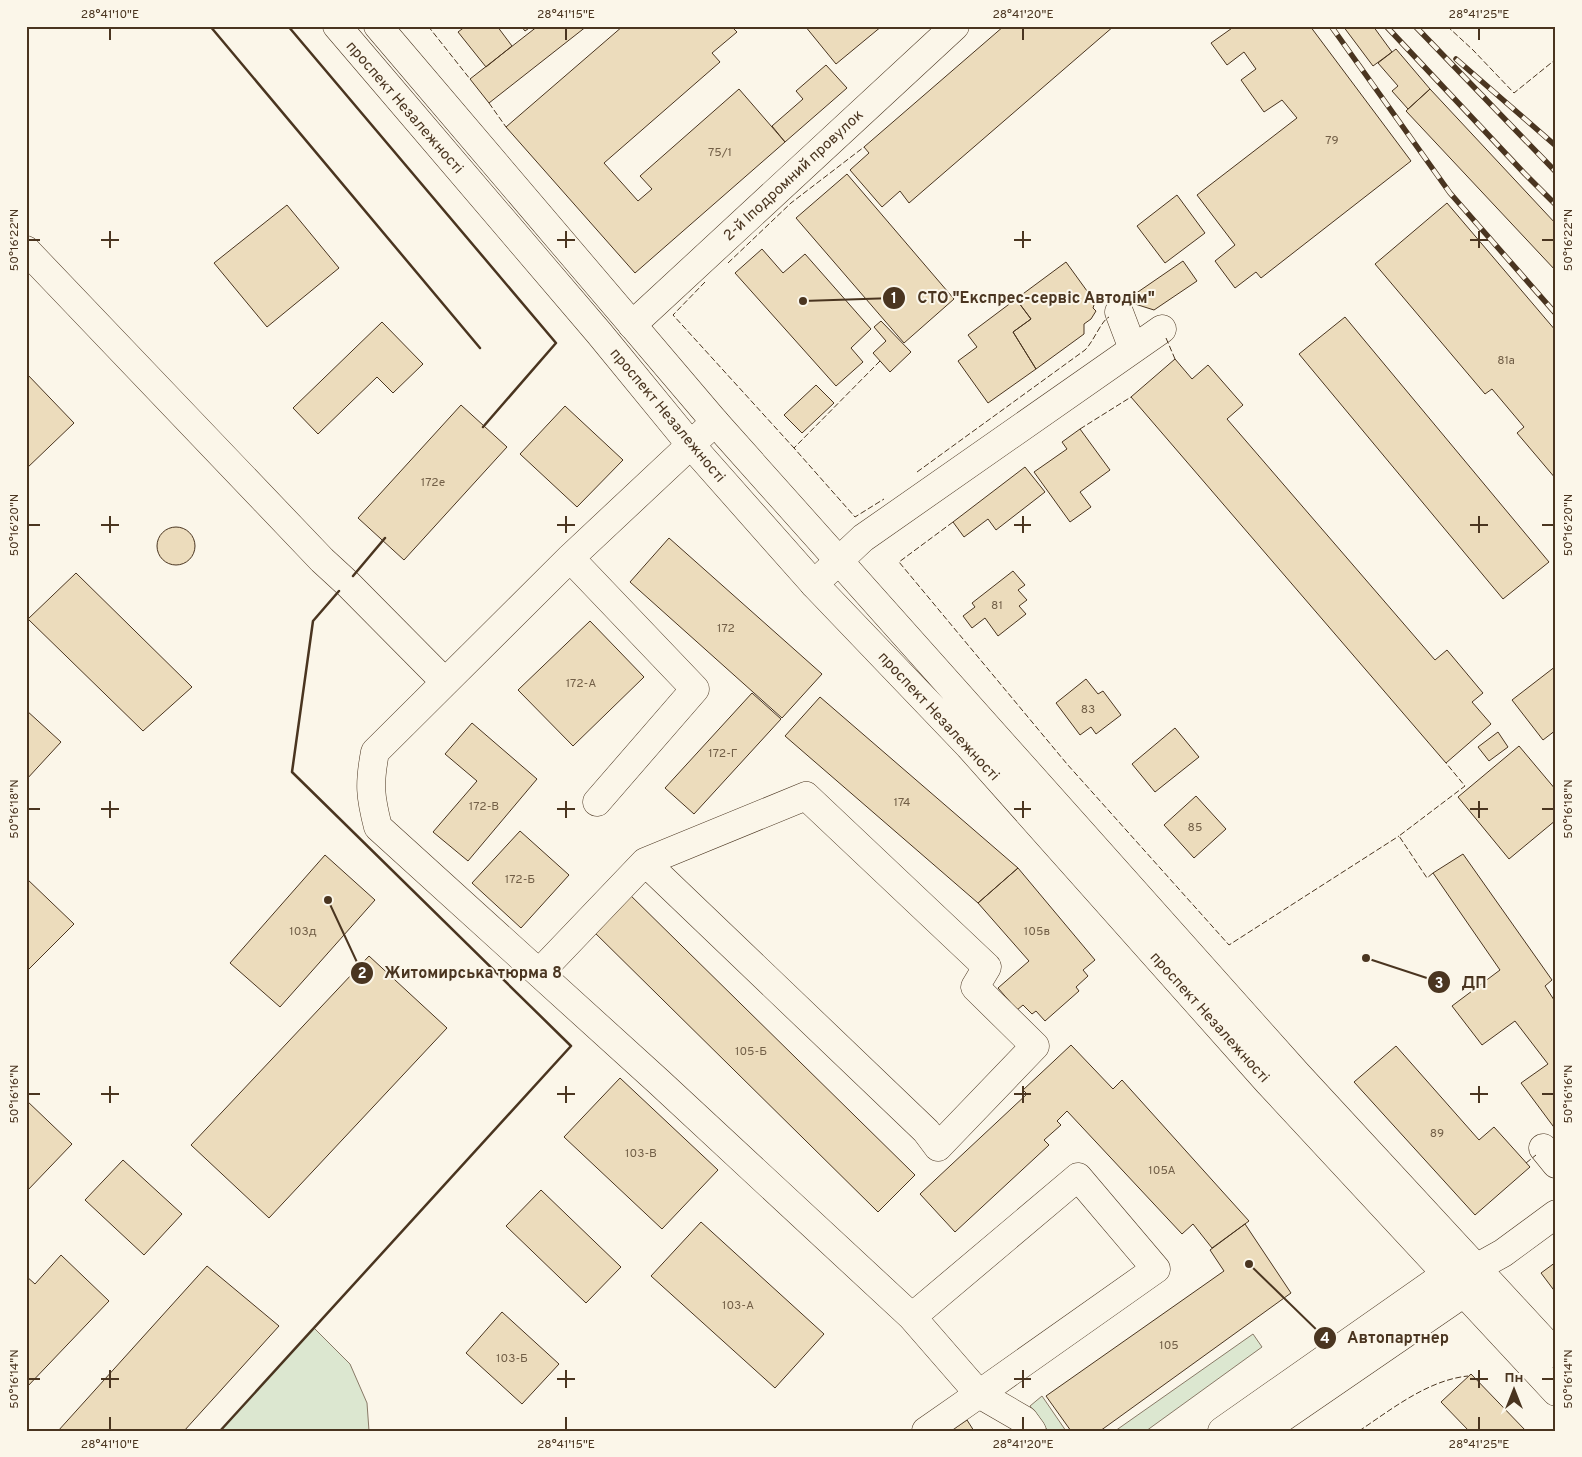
<svg xmlns="http://www.w3.org/2000/svg" width="1582" height="1457" viewBox="0 0 1582 1457" font-family="Overpass,sans-serif">
<style>
.green{fill:#dce7d0;stroke:#887966}
.building{fill:#ecdcbc;stroke:#4a3520}
.lines{fill:none;stroke-linecap:round;stroke-linejoin:round}
.minor-casing{stroke:#4a3520;stroke-width:29}
.major-casing{stroke:#4a3520;stroke-width:29}
.minor{stroke:#fbf6e9;stroke-width:28}
.major{stroke:#fbf6e9;stroke-width:28}
.rail-casing{stroke:#4a3520;stroke-width:5.5}
.rail{stroke:#fbf6e9;stroke-width:4;stroke-dasharray:11;stroke-linecap:butt}
.fence{stroke:#4a3520;stroke-width:1;stroke-dasharray:6 2.5;stroke-linecap:butt}
.wall{stroke:#4a3520;stroke-width:2.5}
.ticks{fill:none;stroke:#4a3520;stroke-width:2}
.labels{text-anchor:middle;stroke-width:4;stroke-linejoin:round;paint-order:stroke}
.number-label{font-size:12px;fill:#725f47}
.street-label{font-size:15px;fill:#4a3520;stroke:#fbf6e9}
.leader{fill:none;stroke:#4a3520;stroke-width:2}
.callout-dot{fill:#4a3520;stroke:#fbf6e9;stroke-width:2}
.mark-label{font-size:15px;text-anchor:middle;font-weight:bold;fill:#fff}
.callout-label{font-size:16px;text-anchor:middle;font-weight:bold;fill:#4a3520;stroke:#fbf6e9;stroke-width:4;stroke-linejoin:round;paint-order:stroke}
.neatline{fill:none;stroke:#4a3520;stroke-width:2}
.ticks-label{font-size:12px;text-anchor:middle;fill:#4a3520}
</style>
<rect width="100%" height="100%" fill="#fbf6e9"/>
<!-- green -->
<path class="green" d="M 314,1328 L 350,1364 L 367,1403 L 369,1431 L 220,1431 Z
M 1253,1334 L 1262,1347 L 1146,1431 L 1115,1431 Z
M 1042,1396 L 1066,1431 L 1048,1431 L 1030,1406 Z"/>
<!-- building -->
<path class="building" d="M 466,26 L 497,26 L 512,46 L 486,67 L 458,32 Z
M 521,26 L 532,26 L 525,31 Z
M 538,26 L 587,26 L 489,103 L 470,79 Z
M 623,26 L 731,26 L 737,32 L 712,53 L 720,62 L 604,163 L 638,201 L 652,189 L 640,176 L 739,89 L 785,142 L 635,273 L 506,127 Z
M 805,26 L 882,26 L 836,64 Z
M 1004,26 L 1114,26 L 909,203 L 900,191 L 882,207 L 850,170 L 869,153 L 864,147 Z
M 1235,26 L 1310,26 L 1411,161 L 1261,278 L 1256,272 L 1235,288 L 1215,261 L 1235,245 L 1197,195 L 1297,118 L 1282,100 L 1264,112 L 1241,80 L 1256,69 L 1244,52 L 1227,65 L 1211,43 Z
M 1343,26 L 1373,26 L 1392,52 L 1373,66 Z
M 1396,49 L 1430,89 L 1408,109 L 1392,91 L 1398,86 L 1378,63 Z
M 826,65 L 847,88 L 785,142 L 772,126 L 803,99 L 796,91 Z
M 1430,89 L 1556,224 L 1556,271 L 1406,111 Z
M 847,174 L 954,299 L 904,343 L 796,218 Z
M 1177,195 L 1205,233 L 1165,263 L 1137,226 Z
M 1447,203 L 1556,331 L 1556,479 L 1517,433 L 1524,427 L 1492,389 L 1485,394 L 1375,264 Z
M 287,205 L 339,268 L 267,327 L 214,263 Z
M 762,249 L 783,273 L 805,254 L 871,329 L 851,348 L 863,362 L 836,386 L 735,273 Z
M 1183,261 L 1197,281 L 1154,310 L 1135,304 L 1135,294 Z
M 1066,262 L 1095,302 L 1093,308 L 1096,311 L 1091,319 L 1084,324 L 1084,334 L 1036,369 L 1013,332 L 1031,319 L 1016,299 Z
M 1016,299 L 1031,319 L 1013,332 L 1036,369 L 988,403 L 958,361 L 977,347 L 968,335 Z
M 1345,317 L 1549,562 L 1503,599 L 1299,354 Z
M 881,321 L 911,352 L 890,372 L 873,353 L 886,341 L 874,327 Z
M 382,322 L 423,364 L 393,393 L 377,377 L 318,434 L 293,408 Z
M 1175,359 L 1192,379 L 1208,365 L 1243,405 L 1227,419 L 1435,660 L 1447,650 L 1483,693 L 1472,702 L 1491,724 L 1446,763 L 1131,397 Z
M 26,373 L 74,423 L 26,469 Z
M 816,385 L 834,403 L 802,433 L 784,415 Z
M 461,405 L 507,447 L 404,560 L 358,518 Z
M 565,406 L 623,460 L 577,507 L 520,454 Z
M 1080,429 L 1110,470 L 1080,492 L 1091,507 L 1070,522 L 1034,472 L 1067,449 L 1062,442 Z
M 1025,467 L 1045,492 L 996,530 L 988,519 L 964,537 L 953,522 Z
M157 546a19 19 0 1 1 38 0a19 19 0 1 1-38 0Z
M 669,538 L 822,674 L 782,718 L 630,582 Z
M 1013,571 L 1025,585 L 1018,590 L 1027,600 L 1019,606 L 1026,614 L 998,636 L 985,618 L 972,628 L 963,616 L 975,607 L 972,603 Z
M 76,573 L 192,687 L 143,731 L 28,619 Z
M 590,621 L 644,677 L 573,746 L 518,690 Z
M 1556,666 L 1556,730 L 1543,740 L 1512,700 Z
M 1086,679 L 1098,694 L 1103,691 L 1121,715 L 1096,734 L 1091,727 L 1080,735 L 1056,703 Z
M 752,693 L 781,719 L 694,814 L 665,788 Z
M 820,697 L 1018,868 L 978,903 L 785,736 Z
M 26,710 L 61,742 L 26,780 Z
M 472,723 L 537,779 L 468,861 L 433,832 L 477,781 L 445,754 Z
M 1175,728 L 1199,757 L 1155,792 L 1132,764 Z
M 1498,732 L 1508,747 L 1489,761 L 1478,747 Z
M 1519,746 L 1556,790 L 1556,820 L 1509,859 L 1458,797 Z
M 1196,796 L 1226,829 L 1194,858 L 1164,825 Z
M 520,831 L 569,875 L 521,928 L 472,883 Z
M 1463,854 L 1552,980 L 1545,986 L 1556,1003 L 1556,1130 L 1521,1083 L 1548,1064 L 1515,1021 L 1482,1045 L 1452,1006 L 1500,970 L 1433,873 Z
M 325,855 L 375,900 L 280,1007 L 230,963 Z
M 1018,868 L 1095,960 L 1083,970 L 1088,976 L 1076,987 L 1079,991 L 1045,1021 L 1036,1011 L 1032,1014 L 1023,1005 L 1017,1010 L 998,988 L 1029,961 L 978,903 Z
M 26,878 L 74,924 L 26,972 Z
M 624,889 L 915,1175 L 878,1212 L 588,926 Z
M 369,956 L 447,1028 L 269,1218 L 191,1145 Z
M 1071,1045 L 1113,1089 L 1122,1080 L 1249,1221 L 1212,1248 L 1193,1224 L 1182,1234 L 1067,1111 L 1057,1121 L 1061,1125 L 1044,1140 L 1049,1145 L 955,1232 L 920,1194 L 1027,1094 L 1023,1090 Z
M 1396,1046 L 1479,1140 L 1494,1127 L 1530,1167 L 1475,1215 L 1354,1082 Z
M 620,1078 L 718,1170 L 662,1229 L 564,1137 Z
M 26,1100 L 72,1144 L 26,1192 Z
M 123,1160 L 182,1214 L 144,1255 L 85,1200 Z
M 541,1190 L 621,1267 L 586,1303 L 506,1226 Z
M 701,1222 L 824,1334 L 775,1388 L 651,1276 Z
M 1245,1224 L 1291,1293 L 1100,1431 L 1071,1431 L 1046,1396 L 1224,1271 L 1210,1250 Z
M 61,1255 L 109,1301 L 26,1388 L 26,1276 L 35,1284 Z
M 1556,1262 L 1556,1293 L 1541,1273 Z
M 207,1266 L 279,1326 L 184,1431 L 58,1431 Z
M 502,1312 L 559,1364 L 522,1404 L 466,1353 Z
M 1471,1374 L 1526,1431 L 1469,1431 L 1441,1402 Z
M 967,1420 L 974,1431 L 951,1431 Z"/>
<g class="lines">
<defs>
<path id="minor" d="M 26,250 L 322,560 L 347,583 L 445,682
M 1119,312 L 1133,349
M 632,325 L 955,26
M 715,422 L 570,558 L 375,752 C 369,784 370,796 378,827 L 659,1082 L 912,1317 L 979,1394 L 1024,1420 L 1032,1431
M 570,558 L 695,689 L 597,802
M 814,584 L 863,538 L 1162,329
M 539,973 L 645,862 L 806,796 L 987,967 L 975,987 L 1035,1046 L 938,1147 L 926,1131 L 645,862
M 1543,1148 L 1556,1164
M 1476,1268 L 1503,1253 L 1556,1214
M 912,1317 L 1078,1177 L 1156,1269 L 979,1394 L 926,1431"/>
<path id="major" d="M 337,26 L 599,333 L 690,444 L 814,584 L 969,746 L 1268,1082 L 1556,1392
M 378,26 L 715,422 L 1297,1074 L 1556,1354
M 1222,1431 L 1446,1274 L 1463,1271
M 1263,1431 L 1464,1293"/>
</defs>
<!-- minor casing -->
<use href="#minor" class="minor-casing"/>
<!-- major casing -->
<use href="#major" class="major-casing"/>
<!-- minor -->
<use href="#minor" class="minor"/>
<!-- major -->
<use href="#major" class="major"/>
<defs>
<path id="rail" d="M 1331,26 L 1450,193 L 1556,314
M 1386,26 L 1525,174 L 1556,205
M 1415,26 L 1556,172
M 1456,59 L 1556,146"/>
</defs>
<!-- rail casing -->
<use href="#rail" class="rail-casing"/>
<!-- rail -->
<use href="#rail" class="rail"/>
<!-- fence -->
<path class="fence" d="M 428,26 L 470,79
M 1447,26 L 1473,50 L 1514,93 L 1556,59
M 489,103 L 506,127
M 728,263 L 791,203 L 864,147
M 705,282 L 673,315 L 794,448
M 1166,338 L 1175,359
M 880,361 L 794,448 L 855,517 L 884,499
M 1080,429 L 1131,397
M 917,472 L 1085,350 C 1094,341 1101,321 1109,317
M 953,522 L 899,562 L 1067,764 L 1229,945 L 1399,836
M 1433,873 L 1427,878 L 1399,836 L 1465,786 L 1446,763
M 1526,1163 L 1536,1155
M 1359,1431 C 1392,1409 1428,1380 1468,1376"/>
<!-- wall -->
<path class="wall" d="M 210,26 L 480,348
M 288,26 L 556,343 L 483,427
M 353,576 L 385,538
M 220,1431 L 571,1046 L 292,772 L 313,621 L 339,591"/>
</g>
<!-- ticks -->
<path class="ticks" d="M 110,28 L 110,40M 566,28 L 566,40M 1023,28 L 1023,40M 1479,28 L 1479,40M 110,231 L 110,248M 566,231 L 566,248M 1023,231 L 1023,248M 1479,231 L 1479,248M 28,240 L 40,240M 101,240 L 119,240M 557,240 L 575,240M 1014,240 L 1031,240M 1470,240 L 1488,240M 1542,240 L 1554,240M 110,516 L 110,533M 566,516 L 566,533M 1023,516 L 1023,533M 1479,516 L 1479,533M 28,525 L 40,525M 101,525 L 119,525M 557,525 L 575,525M 1014,525 L 1031,525M 1470,525 L 1488,525M 1542,525 L 1554,525M 110,801 L 110,818M 566,801 L 566,818M 1023,801 L 1023,818M 1479,801 L 1479,818M 28,809 L 40,809M 101,809 L 119,809M 557,809 L 575,809M 1014,809 L 1031,809M 1470,809 L 1488,809M 1542,809 L 1554,809M 110,1086 L 110,1103M 566,1086 L 566,1103M 1023,1086 L 1023,1103M 1479,1086 L 1479,1103M 28,1094 L 40,1094M 101,1094 L 119,1094M 557,1094 L 575,1094M 1014,1094 L 1031,1094M 1470,1094 L 1488,1094M 1542,1094 L 1554,1094M 110,1370 L 110,1388M 566,1370 L 566,1388M 1023,1370 L 1023,1388M 1479,1370 L 1479,1388M 28,1379 L 40,1379M 101,1379 L 119,1379M 557,1379 L 575,1379M 1014,1379 L 1031,1379M 1470,1379 L 1488,1379M 1542,1379 L 1554,1379M 110,1417 L 110,1430M 566,1417 L 566,1430M 1023,1417 L 1023,1430M 1479,1417 L 1479,1430"/>
<g class="labels">
<!-- number labels -->
<g class="number-label">
<text x="1332" y="144">79</text>
<text x="720" y="156">75/1</text>
<text x="1506" y="364">81а</text>
<text x="433" y="486">172е</text>
<text x="997" y="609">81</text>
<text x="726" y="632">172</text>
<text x="581" y="687">172-А</text>
<text x="1088" y="713">83</text>
<text x="723" y="757">172-Г</text>
<text x="902" y="806">174</text>
<text x="484" y="810">172-В</text>
<text x="1195" y="831">85</text>
<text x="520" y="883">172-Б</text>
<text x="303" y="935">103д</text>
<text x="1037" y="935">105в</text>
<text x="751" y="1055">105-Б</text>
<text x="1437" y="1137">89</text>
<text x="641" y="1157">103-В</text>
<text x="1162" y="1174">105А</text>
<text x="738" y="1309">103-А</text>
<text x="1169" y="1349">105</text>
<text x="512" y="1362">103-Б</text>
</g>
<!-- street labels -->
<g class="street-label">
<text transform="translate(405 107) rotate(49)" y="5">проспект Незалежності</text>
<text transform="translate(793 175) rotate(-43)" y="5">2-й Іподромний провулок</text>
<text transform="translate(668 415) rotate(50)" y="5">проспект Незалежності</text>
<text transform="translate(939 716) rotate(47)" y="5">проспект Незалежності</text>
<text transform="translate(1210 1017) rotate(48)" y="5">проспект Незалежності</text>
</g>
</g>
<!-- callouts -->
<path class="leader" d="M803 301L894 298M328 900L362 973M1366 958L1439 982M1249 1264L1325 1338"/>
<g class="callout-dot">
<circle cx="803" cy="301" r="5"/>
<circle cx="328" cy="900" r="5"/>
<circle cx="1366" cy="958" r="5"/>
<circle cx="1249" cy="1264" r="5"/>
<circle cx="894" cy="298" r="12"/>
<circle cx="362" cy="973" r="12"/>
<circle cx="1439" cy="982" r="12"/>
<circle cx="1325" cy="1338" r="12"/>
</g>
<g class="mark-label">
<text x="894" y="303">1</text>
<text x="362" y="978">2</text>
<text x="1439" y="988">3</text>
<text x="1325" y="1343">4</text>
</g>
<g class="callout-label">
<text x="1036" y="303">СТО "Експрес-сервіс Автодім"</text>
<text x="473" y="978">Житомирська тюрма 8</text>
<text x="1474" y="988">ДП</text>
<text x="1398" y="1343">Автопартнер</text>
</g>
<!-- border -->
<rect width="1582" height="1457" fill="none" stroke="#fbf6e9" stroke-width="55"/>
<!-- north arrow -->
<g transform="translate(1514 1390)" stroke="#fbf6e9" stroke-width="4" paint-order="stroke">
<path d="M0-4L9 19L0 12L-9 19Z" fill="#4a3520"/>
<text y="-8" font-size="14" font-weight="bold" text-anchor="middle" fill="#4a3520">Пн</text>
</g>
<rect x="28" y="28" width="1526" height="1402" class="neatline"/>
<g class="ticks-label">
<text x="110" y="18">28°41'10"E</text>
<text x="566" y="18">28°41'15"E</text>
<text x="1023" y="18">28°41'20"E</text>
<text x="1479" y="18">28°41'25"E</text>
<text transform="translate(14 240) rotate(-90)" y="4">50°16'22"N</text>
<text transform="translate(1568 240) rotate(-90)" y="4">50°16'22"N</text>
<text transform="translate(14 525) rotate(-90)" y="4">50°16'20"N</text>
<text transform="translate(1568 525) rotate(-90)" y="4">50°16'20"N</text>
<text transform="translate(14 809) rotate(-90)" y="4">50°16'18"N</text>
<text transform="translate(1568 809) rotate(-90)" y="4">50°16'18"N</text>
<text transform="translate(14 1094) rotate(-90)" y="4">50°16'16"N</text>
<text transform="translate(1568 1094) rotate(-90)" y="4">50°16'16"N</text>
<text transform="translate(14 1379) rotate(-90)" y="4">50°16'14"N</text>
<text transform="translate(1568 1379) rotate(-90)" y="4">50°16'14"N</text>
<text x="110" y="1448">28°41'10"E</text>
<text x="566" y="1448">28°41'15"E</text>
<text x="1023" y="1448">28°41'20"E</text>
<text x="1479" y="1448">28°41'25"E</text>
</g>
</svg>
